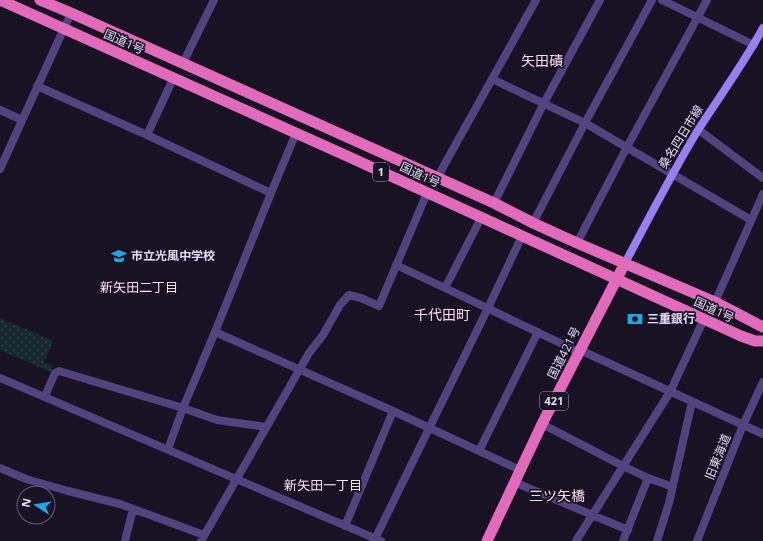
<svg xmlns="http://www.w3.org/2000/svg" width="763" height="541" viewBox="0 0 763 541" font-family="'Open Sans','Noto Sans JP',sans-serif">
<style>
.park{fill:url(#park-dots)}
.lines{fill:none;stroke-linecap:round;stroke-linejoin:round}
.minor{stroke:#52437e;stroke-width:8}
.tertiary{stroke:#52437e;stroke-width:8}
.secondary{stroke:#987eee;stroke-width:8}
.trunk{stroke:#e26aba;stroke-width:11}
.labels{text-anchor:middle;stroke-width:3.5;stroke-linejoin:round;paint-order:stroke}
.shield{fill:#191225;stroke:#a89fba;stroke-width:1}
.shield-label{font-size:11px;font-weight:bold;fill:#e5dbfa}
.street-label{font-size:12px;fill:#e5dbfa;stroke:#191225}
.poi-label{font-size:12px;font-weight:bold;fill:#e5dbfa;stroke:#191225;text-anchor:start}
.neighbourhood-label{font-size:13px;fill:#fbdce9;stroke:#191225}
.quarter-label{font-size:14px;fill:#fbdce9;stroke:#191225}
</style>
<defs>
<pattern id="park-dots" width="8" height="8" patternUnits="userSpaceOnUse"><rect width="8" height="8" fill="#162a2e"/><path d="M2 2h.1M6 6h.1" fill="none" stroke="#38484d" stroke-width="1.8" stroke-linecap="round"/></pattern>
</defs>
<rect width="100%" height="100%" fill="#191225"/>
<!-- park -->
<path class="park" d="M 0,318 L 53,341 L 44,362 L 53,366 L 51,372 L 0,350 Z"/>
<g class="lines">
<!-- minor -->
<path class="minor" d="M 662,0 L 754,45
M 183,63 L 214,0
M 492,79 L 585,123 L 751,220
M 37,86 L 147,135 L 271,193 L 215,332 L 183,408 L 168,449
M 0,110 L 22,120
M 699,130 L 763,178
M 147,135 L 173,79
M 437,178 L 536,0
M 271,193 L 296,133
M 494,203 L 544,103 L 600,0
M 533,223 L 585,123 L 652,0
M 577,243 L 627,147 L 707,0
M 396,265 L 445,288 L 579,352
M 445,288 L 481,218
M 715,302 L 763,194
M 215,332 L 393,411 L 520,470
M 580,350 L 763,434
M 0,378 L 381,541
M 45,396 L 55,373 L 59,371 L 183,408 L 217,420 L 266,427
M 542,424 L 623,466 L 648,478 L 623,541
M 479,451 L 538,332
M 0,468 L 26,479 L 68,491 L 120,504 L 204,535
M 648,478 L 673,487
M 514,482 L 628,530
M 345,526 L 393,411
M 125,541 L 133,509
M 201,541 L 309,353 L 323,335 L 340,305 L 349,295 L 361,298 L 379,306 L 427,193
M 374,541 L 488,308 L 522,236
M 576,541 L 670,392 L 704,319
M 657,541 L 669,503 L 692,402
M 697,541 L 743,425 L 763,382"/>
<!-- tertiary -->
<path class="tertiary" d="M 0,169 L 71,13"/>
<!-- secondary -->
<path class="secondary" d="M 625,263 C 649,218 672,173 698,130 C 720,96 744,63 763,28"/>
<!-- trunk -->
<path class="trunk" d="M 0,0 L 347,156 L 741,336 L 755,341 L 763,341
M 40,0 L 71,13 L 494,203 L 533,223 L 577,243 L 715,302 L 763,327
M 487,541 L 542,424 L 625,263"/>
</g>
<!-- icons -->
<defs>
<symbol id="school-bare" viewBox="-9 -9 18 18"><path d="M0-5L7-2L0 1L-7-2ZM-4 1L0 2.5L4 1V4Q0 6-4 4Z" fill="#1fa6e2" stroke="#191225" stroke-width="2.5" paint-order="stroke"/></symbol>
<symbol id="bank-bare" viewBox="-9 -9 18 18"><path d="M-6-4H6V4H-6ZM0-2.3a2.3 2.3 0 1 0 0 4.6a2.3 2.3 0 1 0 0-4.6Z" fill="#1fa6e2" stroke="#191225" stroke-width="2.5" paint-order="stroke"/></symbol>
</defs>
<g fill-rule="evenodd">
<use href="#school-bare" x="108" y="245" width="22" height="22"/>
<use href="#bank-bare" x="624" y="308" width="22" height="22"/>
</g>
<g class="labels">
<!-- shield labels -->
<g class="shield">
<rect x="373" y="163" width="16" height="18" rx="3"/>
<rect x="540" y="392" width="28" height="18" rx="3"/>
</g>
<g class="shield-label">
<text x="381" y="176">1</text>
<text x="554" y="405">421</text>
</g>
<!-- street labels -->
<g class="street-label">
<text transform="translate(124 42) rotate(24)" y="4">国道1号</text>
<text transform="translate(681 137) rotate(-58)" y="4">桑名四日市線</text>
<text transform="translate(420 175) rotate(25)" y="4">国道1号</text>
<text transform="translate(714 310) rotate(25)" y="4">国道1号</text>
<text transform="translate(564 353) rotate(-63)" y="4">国道421号</text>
<text transform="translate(718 457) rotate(-68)" y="4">旧東海道</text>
</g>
<!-- poi labels -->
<g class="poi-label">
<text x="131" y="260">市立光風中学校</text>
<text x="647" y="323">三重銀行</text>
</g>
<!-- neighbourhood labels -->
<g class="neighbourhood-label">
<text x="139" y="292">新矢田二丁目</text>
<text x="323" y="490">新矢田一丁目</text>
</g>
<!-- quarter labels -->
<g class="quarter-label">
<text x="542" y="66">矢田磧</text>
<text x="442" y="320">千代田町</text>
<text x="557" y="501">三ツ矢橋</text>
</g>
</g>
<!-- north arrow -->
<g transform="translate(36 505) rotate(282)"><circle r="19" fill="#191225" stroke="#6b627a"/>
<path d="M0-3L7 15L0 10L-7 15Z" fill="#1fa6e2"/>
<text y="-6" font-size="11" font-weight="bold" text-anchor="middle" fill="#e5dbfa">N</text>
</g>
</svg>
